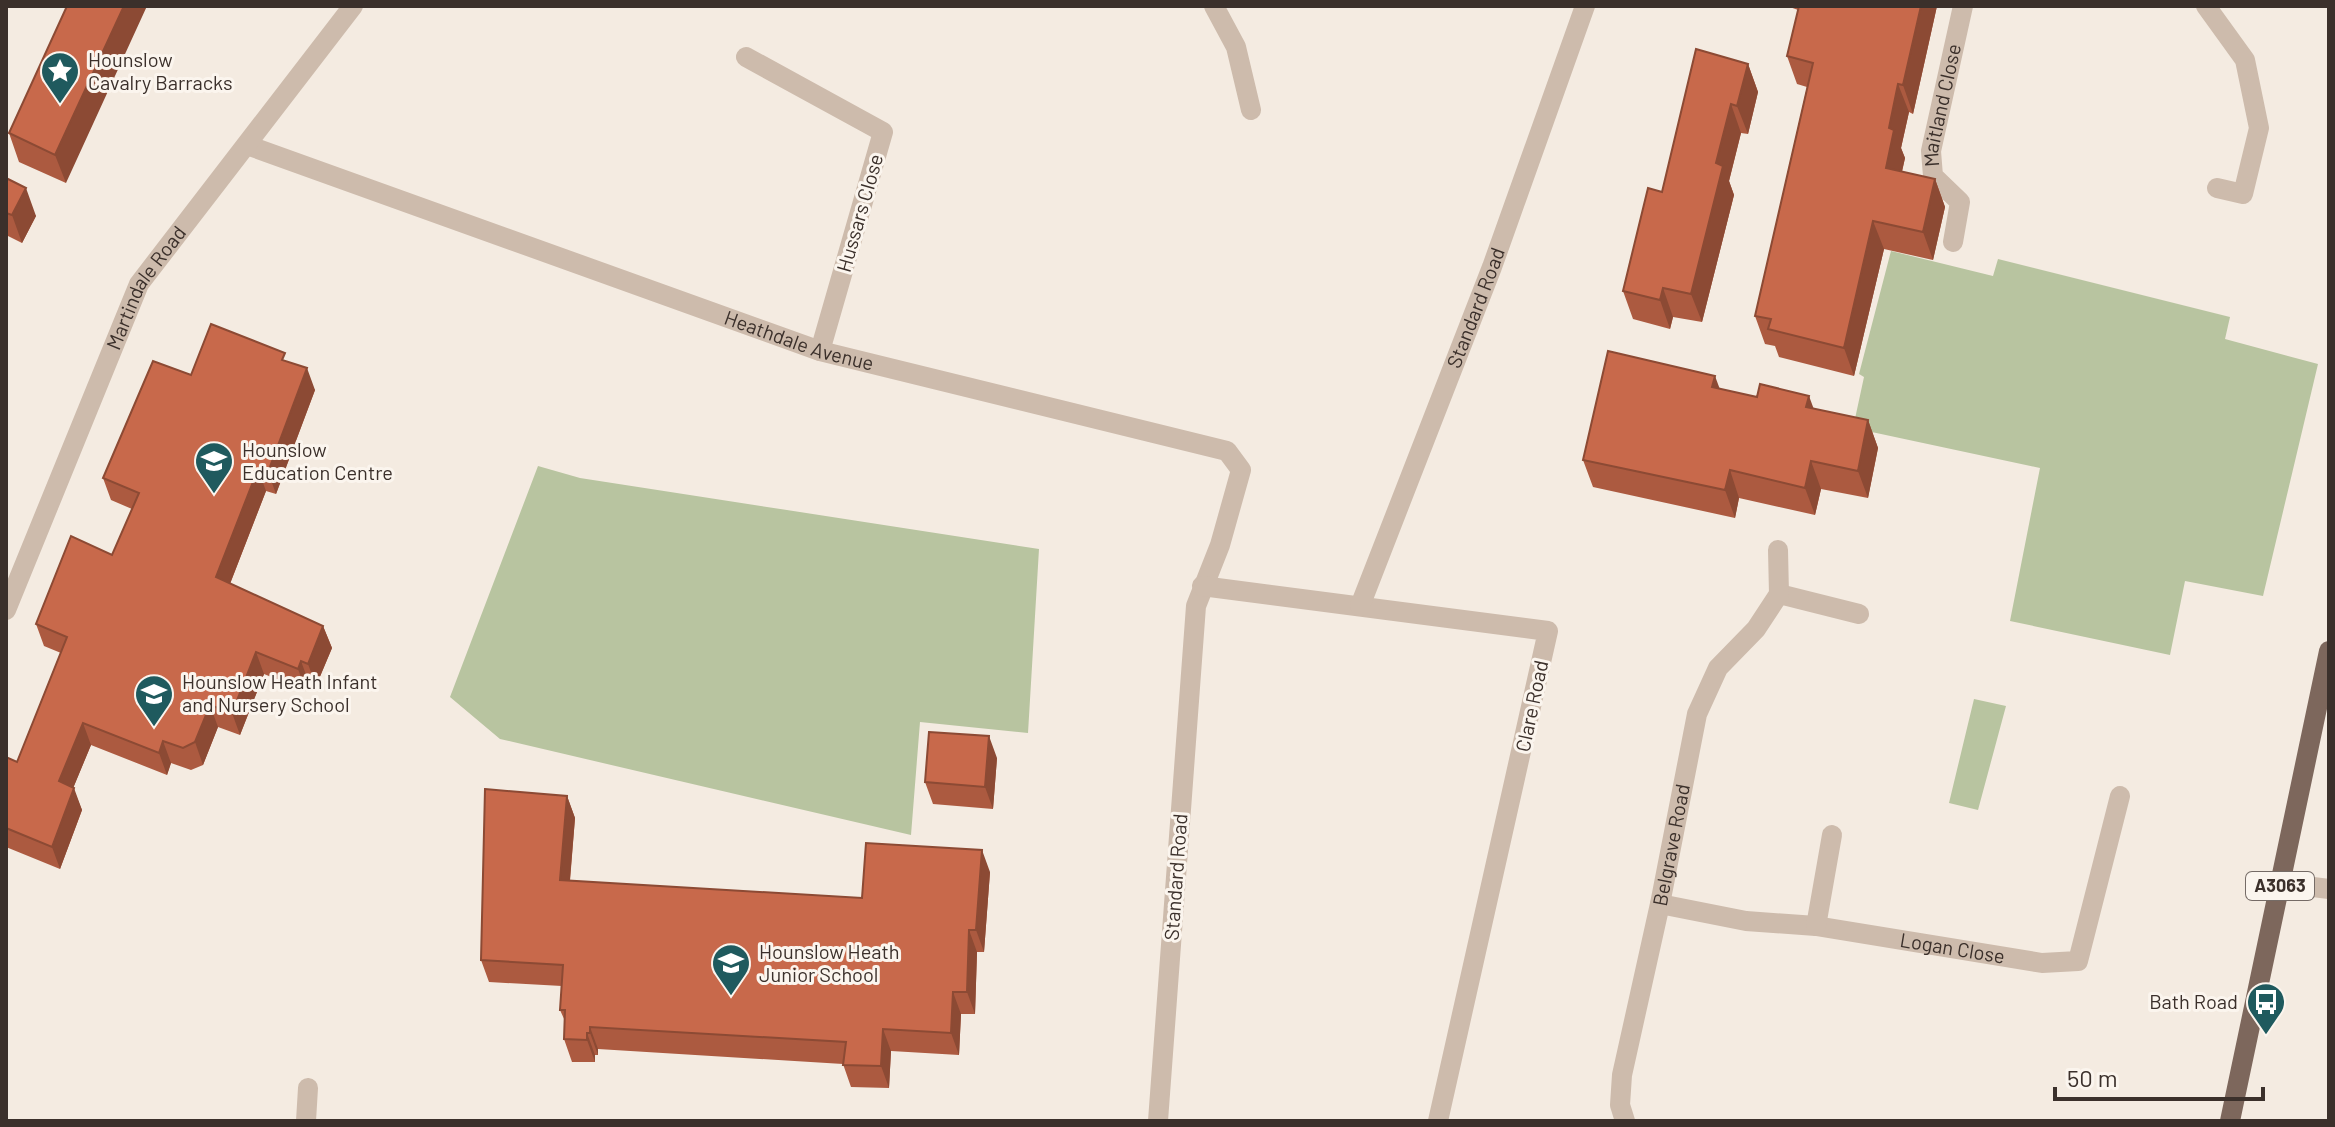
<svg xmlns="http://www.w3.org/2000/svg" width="2335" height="1127" viewBox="0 0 2335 1127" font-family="Barlow,sans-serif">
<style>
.green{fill:#b8c4a0}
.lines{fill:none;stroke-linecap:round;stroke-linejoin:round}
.minor{stroke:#cdbbac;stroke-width:20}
.major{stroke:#7d675c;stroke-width:20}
.wall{fill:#ac5a40}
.shaded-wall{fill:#8c4a34}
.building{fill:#c8694b;stroke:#8c4a34;stroke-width:2}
.labels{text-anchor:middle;stroke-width:6;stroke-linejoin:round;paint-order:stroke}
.shield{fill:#fbf5ee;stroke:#756b66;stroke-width:2}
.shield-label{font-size:18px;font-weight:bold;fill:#3b302b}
.poi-label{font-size:20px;fill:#3b302b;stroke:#fbf5ee;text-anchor:start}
.street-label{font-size:20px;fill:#3b302b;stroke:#fbf5ee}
</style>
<rect width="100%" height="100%" fill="#f4ebe1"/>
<!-- green -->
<path class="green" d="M 1891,251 L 1993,276 L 1998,259 L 2230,317 L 2225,339 L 2318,364 L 2263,596 L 2185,581 L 2170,655 L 2010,621 L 2040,468 L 1853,428 L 1864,377 L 1859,374 Z
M 538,466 L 580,478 L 1039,549 L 1028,733 L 920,722 L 911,835 L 500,739 L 450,697 Z
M 1974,699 L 2006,706 L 1978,810 L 1949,803 Z"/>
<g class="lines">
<!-- minor -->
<g class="minor">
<path d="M 1214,6 L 1236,47 L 1251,110"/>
<path d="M 2206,6 L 2245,60 L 2259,128 L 2243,194 L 2217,188"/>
<path d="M 746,57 L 883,132 L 820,351"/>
<path id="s1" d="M 247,145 L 820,351 L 1227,451 L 1241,470 L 1220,545 L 1196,606 L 1158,1121"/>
<path id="s2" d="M 1953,242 L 1960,202 L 1933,176 L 1931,151 L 1963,6"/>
<path d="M 1202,586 L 1548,631 L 1438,1121"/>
<path d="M 1779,594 L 1859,614"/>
<path id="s3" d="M 1360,606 L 1492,267 L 1585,6"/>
<path id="s4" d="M 6,610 L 139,284 L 353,6"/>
<path d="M 2281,883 L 2329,889"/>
<path id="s5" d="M 1660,904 L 1746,921 L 1816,926 L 2042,963 L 2078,961 L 2120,796"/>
<path d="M 1816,926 L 1832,835"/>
<path d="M 306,1121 L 308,1088"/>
<path id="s6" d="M 1625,1121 L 1620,1105 L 1622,1075 L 1660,904 L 1697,714 L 1718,668 L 1756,629 L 1779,594 L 1778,550"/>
</g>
<!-- major -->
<path class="major" d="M 2230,1121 L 2329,651"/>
</g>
<!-- wall -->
<path class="wall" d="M 67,6 L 66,183 L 19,162 L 9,133 Z
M 1787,6 L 1937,6 L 1913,114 L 1909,112 L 1901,148 L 1905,158 L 1902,172 L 1935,179 L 1945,207 L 1933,260 L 1884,249 L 1854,376 L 1779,357 L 1775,346 L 1765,344 L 1755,316 L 1807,87 L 1797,84 L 1787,56 L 1798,10 Z
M 1748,64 L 1758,92 L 1748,134 L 1741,133 L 1729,181 L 1734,195 L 1702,322 L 1673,317 L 1670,329 L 1633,319 L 1623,291 L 1662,192 Z
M 6,178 L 36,216 L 22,243 L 6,235 Z
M 288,362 L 315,390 L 276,494 L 266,491 L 230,584 L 323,626 L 332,648 L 316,686 L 309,683 L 306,691 L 264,674 L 240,735 L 218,727 L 203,765 L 191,770 L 171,763 L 167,775 L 91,745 L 73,788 L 82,810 L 60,869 L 6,847 L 6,757 L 17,762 L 61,653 L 44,646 L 36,624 L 112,555 L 132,509 L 111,500 L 103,478 L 191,375 Z
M 1719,389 L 1868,420 L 1878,448 L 1868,498 L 1821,489 L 1815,515 L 1739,498 L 1735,518 L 1593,487 L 1583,460 Z
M 997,758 L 993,809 L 933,804 L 925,782 Z
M 567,796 L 575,818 L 570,881 L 862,898 L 990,872 L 984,952 L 977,952 L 975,1014 L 961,1014 L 959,1055 L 891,1051 L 889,1088 L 851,1087 L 843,1064 L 598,1049 L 598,1055 L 595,1055 L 595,1062 L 572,1062 L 564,1039 L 565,1021 L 560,1010 L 562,986 L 489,982 L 481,960 Z"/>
<!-- shaded-wall -->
<path class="shaded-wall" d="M 124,6 L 147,6 L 66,183 L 55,155 Z
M 1921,6 L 1937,6 L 1913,114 L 1903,85 Z
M 1748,64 L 1758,92 L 1748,134 L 1737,106 Z
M 1898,84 L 1909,112 L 1901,148 L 1905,158 L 1896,196 L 1886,168 L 1889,128 Z
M 1731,104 L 1741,133 L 1729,181 L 1734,195 L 1702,322 L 1691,294 L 1716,163 Z
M 1935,179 L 1945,207 L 1933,260 L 1923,232 Z
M 26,188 L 36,216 L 22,243 L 12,215 Z
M 1873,221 L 1884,249 L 1854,376 L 1844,348 Z
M 1663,288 L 1673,317 L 1670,329 L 1660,300 Z
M 307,368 L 315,390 L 276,494 L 268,472 Z
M 1715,376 L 1725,403 L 1712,387 Z
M 1809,396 L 1819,423 L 1806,407 Z
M 1868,420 L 1878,448 L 1868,498 L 1858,471 Z
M 1811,461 L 1821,489 L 1815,515 L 1805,488 Z
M 258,469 L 266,491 L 224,599 L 216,577 Z
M 1730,470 L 1739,498 L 1735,518 L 1725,490 Z
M 323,626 L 332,648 L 316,686 L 308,664 Z
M 256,652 L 264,674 L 240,735 L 232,713 Z
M 301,661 L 309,683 L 306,691 L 298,669 Z
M 210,705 L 218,727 L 203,765 L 195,742 Z
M 83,723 L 91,745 L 67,803 L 59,781 Z
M 989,736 L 997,758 L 993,809 L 985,787 Z
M 163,741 L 171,763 L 167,775 L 159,753 Z
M 74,788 L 82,810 L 60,869 L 52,847 Z
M 567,796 L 575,818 L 568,902 L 560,880 Z
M 982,850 L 990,872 L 984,952 L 976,930 Z
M 969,930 L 977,952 L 975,1014 L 967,992 Z
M 953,992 L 961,1014 L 959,1055 L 951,1033 Z
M 590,1027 L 598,1049 L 598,1055 L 590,1033 Z
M 883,1029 L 891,1051 L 889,1088 L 881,1066 Z
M 587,1033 L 595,1055 L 595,1062 L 587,1040 Z"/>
<!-- building -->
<path class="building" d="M 67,6 L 124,6 L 55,155 L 9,133 Z
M 1799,6 L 1921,6 L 1903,85 L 1898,84 L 1889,128 L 1894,130 L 1886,168 L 1935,179 L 1923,232 L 1873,221 L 1844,348 L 1768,329 L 1771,319 L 1755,316 L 1813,63 L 1787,56 Z
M 1696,49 L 1748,64 L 1737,106 L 1731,104 L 1716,163 L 1723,166 L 1691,294 L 1663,288 L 1660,300 L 1623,291 L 1648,188 L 1662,192 Z
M 6,178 L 26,188 L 12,215 L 6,213 Z
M 211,324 L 285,353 L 282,360 L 307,368 L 268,472 L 258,469 L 216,577 L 323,626 L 308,664 L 301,661 L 298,669 L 256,652 L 232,713 L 210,705 L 195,742 L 183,748 L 163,741 L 159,753 L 83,723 L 59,781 L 74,788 L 52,847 L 6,828 L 6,757 L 17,762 L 67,637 L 36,624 L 71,536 L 112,555 L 139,493 L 103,478 L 153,361 L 191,375 Z
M 1608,351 L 1715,376 L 1712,387 L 1757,397 L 1760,384 L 1809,396 L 1806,407 L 1868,420 L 1858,471 L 1811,461 L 1805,488 L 1730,470 L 1725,490 L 1583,460 Z
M 929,732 L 989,736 L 985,787 L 925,782 Z
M 485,789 L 567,796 L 560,880 L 862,898 L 866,843 L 982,850 L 976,930 L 969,930 L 967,992 L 953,992 L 951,1033 L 883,1029 L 881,1066 L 843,1065 L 846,1042 L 590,1027 L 590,1033 L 587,1033 L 587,1040 L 564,1039 L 565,1010 L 560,1010 L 563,965 L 481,960 Z"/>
<!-- icons -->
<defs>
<symbol id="sight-pin" viewBox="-11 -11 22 30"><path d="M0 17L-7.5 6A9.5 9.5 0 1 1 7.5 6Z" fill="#1f5a5e" stroke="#fbf5ee"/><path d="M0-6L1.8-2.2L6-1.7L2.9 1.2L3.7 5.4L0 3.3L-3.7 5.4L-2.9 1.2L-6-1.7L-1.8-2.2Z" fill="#fff"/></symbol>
<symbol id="school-pin" viewBox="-11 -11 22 30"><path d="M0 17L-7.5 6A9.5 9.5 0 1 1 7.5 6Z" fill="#1f5a5e" stroke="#fbf5ee"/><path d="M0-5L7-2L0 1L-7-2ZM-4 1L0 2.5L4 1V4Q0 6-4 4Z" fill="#fff"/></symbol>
<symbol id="bus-pin" viewBox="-11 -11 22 30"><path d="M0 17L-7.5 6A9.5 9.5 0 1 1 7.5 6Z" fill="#1f5a5e" stroke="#fbf5ee"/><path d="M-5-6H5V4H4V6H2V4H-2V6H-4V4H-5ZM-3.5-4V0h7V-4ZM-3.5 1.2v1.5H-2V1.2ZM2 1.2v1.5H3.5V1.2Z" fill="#fff"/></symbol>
</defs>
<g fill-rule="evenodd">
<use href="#sight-pin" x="38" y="49" width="44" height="60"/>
<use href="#school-pin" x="192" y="439" width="44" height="60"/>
<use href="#school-pin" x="132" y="672" width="44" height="60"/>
<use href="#school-pin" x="709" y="941" width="44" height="60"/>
<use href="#bus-pin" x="2244" y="980" width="44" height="60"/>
</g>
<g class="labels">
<!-- shield labels -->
<rect class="shield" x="2246" y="872" width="68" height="28" rx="6"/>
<g class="shield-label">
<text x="2280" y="892">A3063</text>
</g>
<!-- poi labels -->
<g class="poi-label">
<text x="88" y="67">Hounslow<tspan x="88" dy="23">Cavalry Barracks</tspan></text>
<text x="242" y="457">Hounslow<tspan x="242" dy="23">Education Centre</tspan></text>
<text x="182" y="689">Hounslow Heath Infant<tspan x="182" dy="23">and Nursery School</tspan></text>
<text x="759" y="959">Hounslow Heath<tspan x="759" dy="23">Junior School</tspan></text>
<text x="2238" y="1009" text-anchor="end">Bath Road</text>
</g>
<!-- street labels -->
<g class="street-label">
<text dy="7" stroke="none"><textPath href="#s2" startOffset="150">Maitland Close</textPath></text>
<text transform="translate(860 213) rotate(-74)" y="7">Hussars Close</text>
<text dy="7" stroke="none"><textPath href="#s4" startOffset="352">Martindale Road</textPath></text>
<text dy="7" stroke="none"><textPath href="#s3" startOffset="320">Standard Road</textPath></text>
<text dy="7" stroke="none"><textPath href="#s1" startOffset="586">Heathdale Avenue</textPath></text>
<text transform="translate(1532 706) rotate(-78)" y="7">Clare Road</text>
<text dy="7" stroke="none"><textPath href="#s6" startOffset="282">Belgrave Road</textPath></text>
<text transform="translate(1176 877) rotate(-86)" y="7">Standard Road</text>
<text dy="7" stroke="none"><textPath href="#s5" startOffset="296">Logan Close</textPath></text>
</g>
</g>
<!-- border -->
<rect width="2335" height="1127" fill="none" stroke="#3b302b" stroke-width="16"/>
<!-- scale -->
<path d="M2055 1087v12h208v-12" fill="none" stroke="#3b302b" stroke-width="4"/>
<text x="2067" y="1087" font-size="24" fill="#3b302b" stroke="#fbf5ee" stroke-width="6" paint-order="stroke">50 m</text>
</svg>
